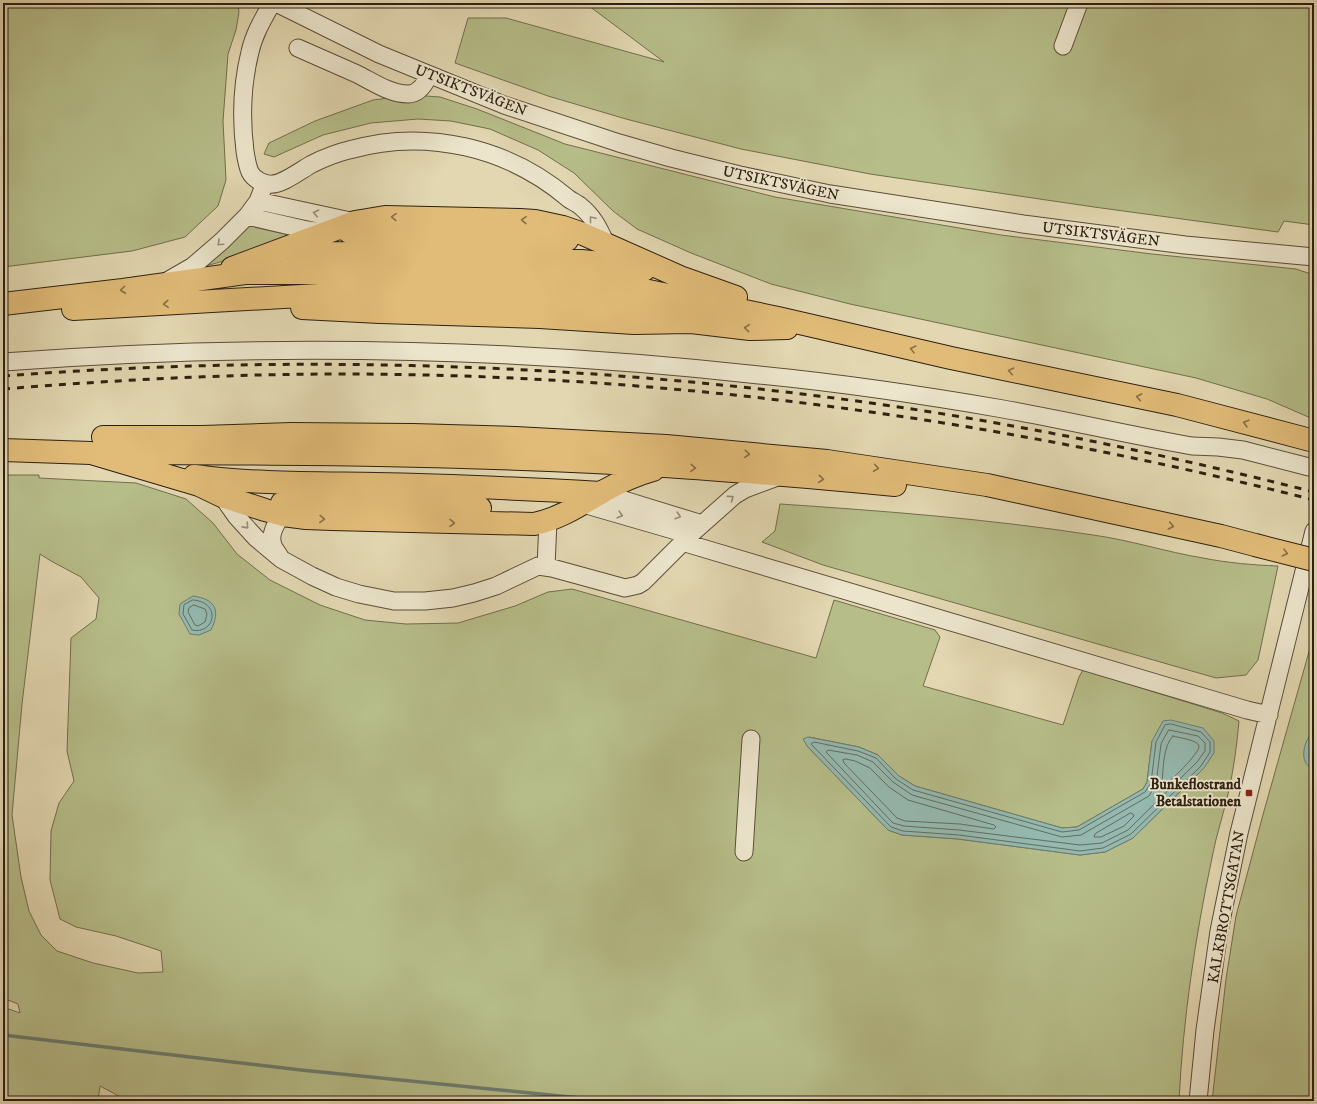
<svg xmlns="http://www.w3.org/2000/svg" width="1317" height="1104" viewBox="0 0 1317 1104" font-family="'IM FELL DW Pica',serif">
<style>
.green{fill:#b6bd89;stroke:#726e4d;fill-rule:evenodd}
.water{fill:#95b9b0;stroke:#6c7c70}
.lines{fill:none;stroke-linecap:round;stroke-linejoin:round}
.shore{stroke:#626c60;stroke-width:1}
.stream{stroke:#6c7c70;stroke-width:3.5}
.minor-casing{stroke:#5b4e39;stroke-width:19}
.highway-casing{stroke:#2e2011;stroke-width:24}
.minor{stroke:#ece5cc;stroke-width:17}
.highway{stroke:#e1bc78;stroke-width:22}
.rail{stroke:#2e2011;stroke-width:3;stroke-dasharray:7 7;stroke-linecap:butt}
.highway-bridge-casing{stroke:#2e2011;stroke-width:24;stroke-linecap:butt}
.highway-bridge{stroke:#e1bc78;stroke-width:22}
.oneway{stroke:#968c78}
.oneway2{stroke:#886e44}
.poi-dot{fill:#8f2418;stroke:#ece5cc;stroke-width:1.5}
.labels{text-anchor:middle;stroke-width:4;stroke-linejoin:round;paint-order:stroke}
.street-label{font-size:15px;fill:#2e2011;stroke:#ece5cc}
.poi-label{font-size:15px;font-weight:bold;fill:#2e2011;stroke:#ece5cc;text-anchor:end}
</style>
<rect width="100%" height="100%" fill="#e2d7b1"/>
<filter id="stains"><feTurbulence type="fractalNoise" baseFrequency=".005" numOctaves="4"/><feColorMatrix values="0 0 0 0 .2 0 0 0 0 .09 0 0 0 0 .02 0 0 0 .5 -.17"/></filter>
<radialGradient id="worn" r=".72"><stop offset=".6" stop-color="#630" stop-opacity="0"/><stop offset="1" stop-color="#630" stop-opacity=".3"/></radialGradient>
<!-- green -->
<path class="green" d="M 3,3 L 238,3 L 239,12 L 236,30 L 228,54 L 223,121 L 226,180 L 218,206 L 185,237 L 132,251 L 3,267 Z
M 585,3 L 1314,3 L 1314,225 L 1284,221 L 1278,232 L 1094,207 L 870,174 L 741,149 L 626,119 L 548,96 L 455,63 L 468,18 L 506,18 L 664,62 Z
M 412,95 L 440,97 L 477,109 L 565,144 L 775,197 L 1001,235 L 1152,254 L 1296,269 L 1314,275 L 1314,414 L 1313,419 L 1267,399 L 1196,378 L 850,304 L 771,284 L 691,253 L 637,229 L 613,211 L 574,173 L 538,150 L 490,129 L 451,121 L 418,119 L 371,123 L 323,135 L 274,157 L 264,154 L 269,143 L 315,121 L 373,100 Z
M 251,225 L 299,233 L 241,256 L 206,266 L 225,250 L 247,227 Z
M 3,475 L 39,475 L 39,478 L 136,483 L 186,499 L 213,523 L 237,554 L 270,580 L 320,605 L 365,620 L 406,624 L 458,623 L 515,606 L 548,592 L 572,589 L 816,658 L 834,600 L 935,630 L 940,637 L 923,686 L 1063,725 L 1079,677 L 1083,670 L 1222,713 L 1239,721 C 1237,744 1234,767 1229,790 C 1224,813 1216,835 1212,858 C 1195,938 1183,1019 1179,1101 L 128,1101 L 100,1086 L 98,1101 L 3,1101 L 3,1007 L 20,1013 L 18,1004 L 3,998 ZM 40,554 L 51,561 L 81,577 L 99,598 L 96,619 L 71,638 L 67,751 L 74,781 L 59,803 L 51,831 L 50,880 L 60,919 L 76,927 L 116,936 L 161,951 L 163,972 L 138,973 L 93,963 L 57,951 L 41,935 L 29,911 L 21,877 L 12,815 L 22,704 ZM 809,737 L 859,747 L 878,755 L 899,776 L 915,786 L 1062,828 L 1077,827 L 1143,789 L 1147,782 L 1152,741 L 1204,768 L 1133,838 L 1105,852 L 1080,855 L 958,839 L 902,835 L 888,830 L 807,746 Z
M 780,504 C 885,511 989,519 1093,535 C 1130,540 1166,552 1203,558 C 1228,563 1253,565 1278,566 L 1258,660 L 1246,675 L 1216,678 L 823,565 L 762,542 L 775,531 Z
M 1314,634 L 1314,1101 L 1212,1101 L 1226,979 L 1236,916 L 1264,811 Z"/>
<!-- water -->
<path class="water" d="M 193,596 C 215,599 221,610 211,630 L 199,635 L 190,634 L 179,614 L 180,604 Z
M 1171,720 L 1203,728 L 1214,741 L 1214,753 L 1204,768 L 1133,838 L 1105,852 L 1080,855 L 958,839 L 902,835 L 888,830 L 807,746 L 803,739 L 808,737 L 859,747 L 878,755 L 899,776 L 915,786 L 1062,828 L 1077,827 L 1143,789 L 1147,782 L 1152,741 L 1163,721 Z
M 1314,731 L 1314,769 C 1297,764 1304,739 1314,731 Z"/>
<g class="lines">
<!-- shore -->
<path class="shore" d="M 193,600 C 222,602 215,635 192,630 L 183,614 L 184,605 Z
M 194,605 L 205,609 L 207,614 L 205,622 L 198,626 L 195,625 L 188,612 L 189,608 Z
M 1171,724 L 1201,732 L 1210,742 L 1210,752 L 1201,766 L 1131,834 L 1103,848 L 1080,851 L 959,835 L 903,831 L 891,827 L 811,744 L 814,742 L 858,751 L 876,758 L 896,779 L 913,790 L 1062,832 L 1079,830 L 1145,792 L 1151,783 L 1156,742 L 1165,725 Z
M 1169,730 L 1198,736 L 1205,743 L 1205,751 L 1197,762 L 1128,830 L 1102,843 L 1080,845 L 959,830 L 904,826 L 893,823 L 826,752 L 828,750 L 857,755 L 873,762 L 893,782 L 912,795 L 1062,837 L 1081,835 L 1149,796 L 1156,784 L 1161,744 Z
M 1173,736 C 1179,738 1198,740 1199,746 C 1200,753 1169,783 1163,786 L 1162,784 C 1163,771 1163,745 1173,736 Z
M 846,759 L 855,761 L 870,768 L 889,787 L 908,800 L 994,825 L 996,827 L 994,829 L 960,824 L 905,821 L 897,818 L 844,763 L 843,760 Z
M 1131,813 L 1133,814 L 1134,816 L 1124,826 L 1101,837 L 1094,837 L 1095,834 Z"/>
<!-- stream -->
<path class="stream" d="M 3,1035 L 301,1070 L 611,1101"/>
<defs>
<path id="minor" d="M 272,3 C 263,19 254,34 250,52 C 242,84 241,119 245,151 C 246,158 247,165 250,172 C 253,178 262,184 269,184 C 281,186 301,170 312,164 C 324,158 336,153 349,150 C 426,128 508,147 569,199 C 572,201 576,203 579,205 C 593,216 599,228 606,244
M 276,3 L 379,54 L 504,105 L 619,143 L 671,158 L 740,175 L 830,194 L 1023,224 L 1185,245 L 1314,257
M 1063,46 L 1079,3
M 298,48 C 318,57 337,65 357,74 C 373,82 390,94 408,94 C 419,94 425,84 429,75
M 258,201 L 355,222
M 247,216 L 307,230 L 326,232
M 167,281 L 193,266 L 222,241 L 247,216 L 258,201 L 265,183
M 3,362 C 255,343 508,347 759,375 C 840,383 922,395 1003,409 C 1066,420 1129,435 1192,446 L 1218,447 L 1243,450 L 1309,467
M 601,493 L 702,524
M 222,496 L 236,516 L 256,538 L 281,559 L 312,576 L 336,587 L 359,594 L 394,601 L 425,601 L 453,598 L 474,593 L 496,586 L 538,566 L 552,568 L 625,588 L 638,585 L 643,582 L 690,535 L 735,495 L 745,489 L 780,476
M 583,504 L 690,535
M 682,542 L 1247,710 L 1269,715
M 280,557 C 278,553 274,549 273,545 C 269,535 276,522 283,515
M 546,567 L 548,521
M 744,852 L 751,739
M 1198,1101 L 1205,1030 L 1219,931 L 1239,833 L 1314,531"/>
<path id="highway" d="M 349,232 L 520,236 L 567,240
M 287,253 C 343,253 400,253 457,254 C 519,256 582,258 644,270
M 232,268 L 355,222 L 385,217 L 520,220 L 535,221 L 563,227 L 583,234 L 680,277 L 736,297
M 3,304 L 123,290 L 245,273 L 418,273 L 519,276 L 575,280 L 639,289 L 778,318 L 951,358 L 1177,405 L 1314,441
M 302,308 L 380,312 L 540,317 L 634,323 L 691,322 L 750,329 L 787,328
M 73,309 L 336,294 L 380,292 L 418,293 L 518,296 L 610,303 L 636,306 L 691,322
M 103,437 L 202,437 L 291,434 L 413,435 L 515,438 L 666,446 L 827,461 L 987,485 L 1221,536 L 1255,545
M 3,450 L 91,453 L 199,485 L 222,496 L 265,510 L 283,515 L 306,518 L 332,519 L 534,524 C 559,519 580,505 602,492 C 618,483 635,475 653,470
M 91,453 C 283,453 474,454 665,466 C 742,471 819,478 895,485
M 194,476 C 254,484 315,483 376,484 C 451,485 526,489 601,493
M 282,503 L 480,508"/>
</defs>
<!-- minor casing -->
<use href="#minor" class="minor-casing"/>
<!-- highway casing -->
<use href="#highway" class="highway-casing"/>
<!-- minor -->
<use href="#minor" class="minor"/>
<!-- highway -->
<use href="#highway" class="highway"/>
<!-- rail -->
<path class="rail" d="M 3,376 C 292,354 584,363 871,403 C 1020,424 1168,455 1314,492
M 3,389 C 116,380 228,374 341,374 C 670,374 996,419 1314,500"/>
<defs>
<path id="highway-bridge" d="M 1255,545 L 1314,560"/>
</defs>
<!-- highway-bridge casing -->
<use href="#highway-bridge" class="highway-bridge-casing"/>
<!-- highway-bridge -->
<use href="#highway-bridge" class="highway-bridge"/>
</g>
<!-- one-way arrows -->
<defs><path id="oneway-chevron" d="M-2-3.5L2.5 0L-2 3.5" fill="none" stroke-width="1.6" stroke-linecap="round" stroke-linejoin="round"/></defs>
<g class="oneway">
<use href="#oneway-chevron" transform="translate(316 213) rotate(-168)"/>
<use href="#oneway-chevron" transform="translate(592 219) rotate(-130)"/>
<use href="#oneway-chevron" transform="translate(220 243) rotate(137)"/>
<use href="#oneway-chevron" transform="translate(731 498) rotate(-37)"/>
<use href="#oneway-chevron" transform="translate(620 515) rotate(16)"/>
<use href="#oneway-chevron" transform="translate(678 516) rotate(17)"/>
<use href="#oneway-chevron" transform="translate(246 526) rotate(48)"/>
</g>
<g class="oneway2">
<use href="#oneway-chevron" transform="translate(394 217) rotate(-179)"/>
<use href="#oneway-chevron" transform="translate(524 220) rotate(-177)"/>
<use href="#oneway-chevron" transform="translate(123 290) rotate(173)"/>
<use href="#oneway-chevron" transform="translate(166 304) rotate(177)"/>
<use href="#oneway-chevron" transform="translate(747 328) rotate(-175)"/>
<use href="#oneway-chevron" transform="translate(913 349) rotate(-166)"/>
<use href="#oneway-chevron" transform="translate(1011 371) rotate(-168)"/>
<use href="#oneway-chevron" transform="translate(1139 397) rotate(-169)"/>
<use href="#oneway-chevron" transform="translate(1246 423) rotate(-164)"/>
<use href="#oneway-chevron" transform="translate(747 454) rotate(5)"/>
<use href="#oneway-chevron" transform="translate(693 468) rotate(4)"/>
<use href="#oneway-chevron" transform="translate(876 468) rotate(8)"/>
<use href="#oneway-chevron" transform="translate(821 479) rotate(5)"/>
<use href="#oneway-chevron" transform="translate(322 519) rotate(2)"/>
<use href="#oneway-chevron" transform="translate(452 523) rotate(1)"/>
<use href="#oneway-chevron" transform="translate(1171 526) rotate(12)"/>
<use href="#oneway-chevron" transform="translate(1285 553) rotate(14)"/>
</g>
<!-- markers -->
<rect class="poi-dot" x="1245" y="789" width="8" height="8" rx="2"/>
<g class="labels">
<!-- street labels -->
<g class="street-label">
<text transform="translate(471 90) rotate(21)" y="5">UTSIKTSVÄGEN</text>
<text transform="translate(781 183) rotate(12)" y="5">UTSIKTSVÄGEN</text>
<text transform="translate(1101 234) rotate(7)" y="5">UTSIKTSVÄGEN</text>
<text transform="translate(1226 907) rotate(-80)" y="5">KALKBROTTSGATAN</text>
</g>
<!-- poi labels -->
<g class="poi-label">
<text x="1241" y="789">Bunkeflostrand<tspan x="1241" dy="17">Betalstationen</tspan></text>
</g>
</g>
<!-- margin -->
<rect width="1317" height="1104" fill="none" stroke="#e2d7b1" stroke-width="16"/>
<rect x="4" y="4" width="1309" height="1096" fill="none" stroke="#2e2011" stroke-width="2"/>
<rect x="8" y="8" width="1301" height="1088" fill="none" stroke="#2e2011"/>
<rect width="100%" height="100%" filter="url(#stains)"/>
<rect width="100%" height="100%" fill="url(#worn)"/>
</svg>
